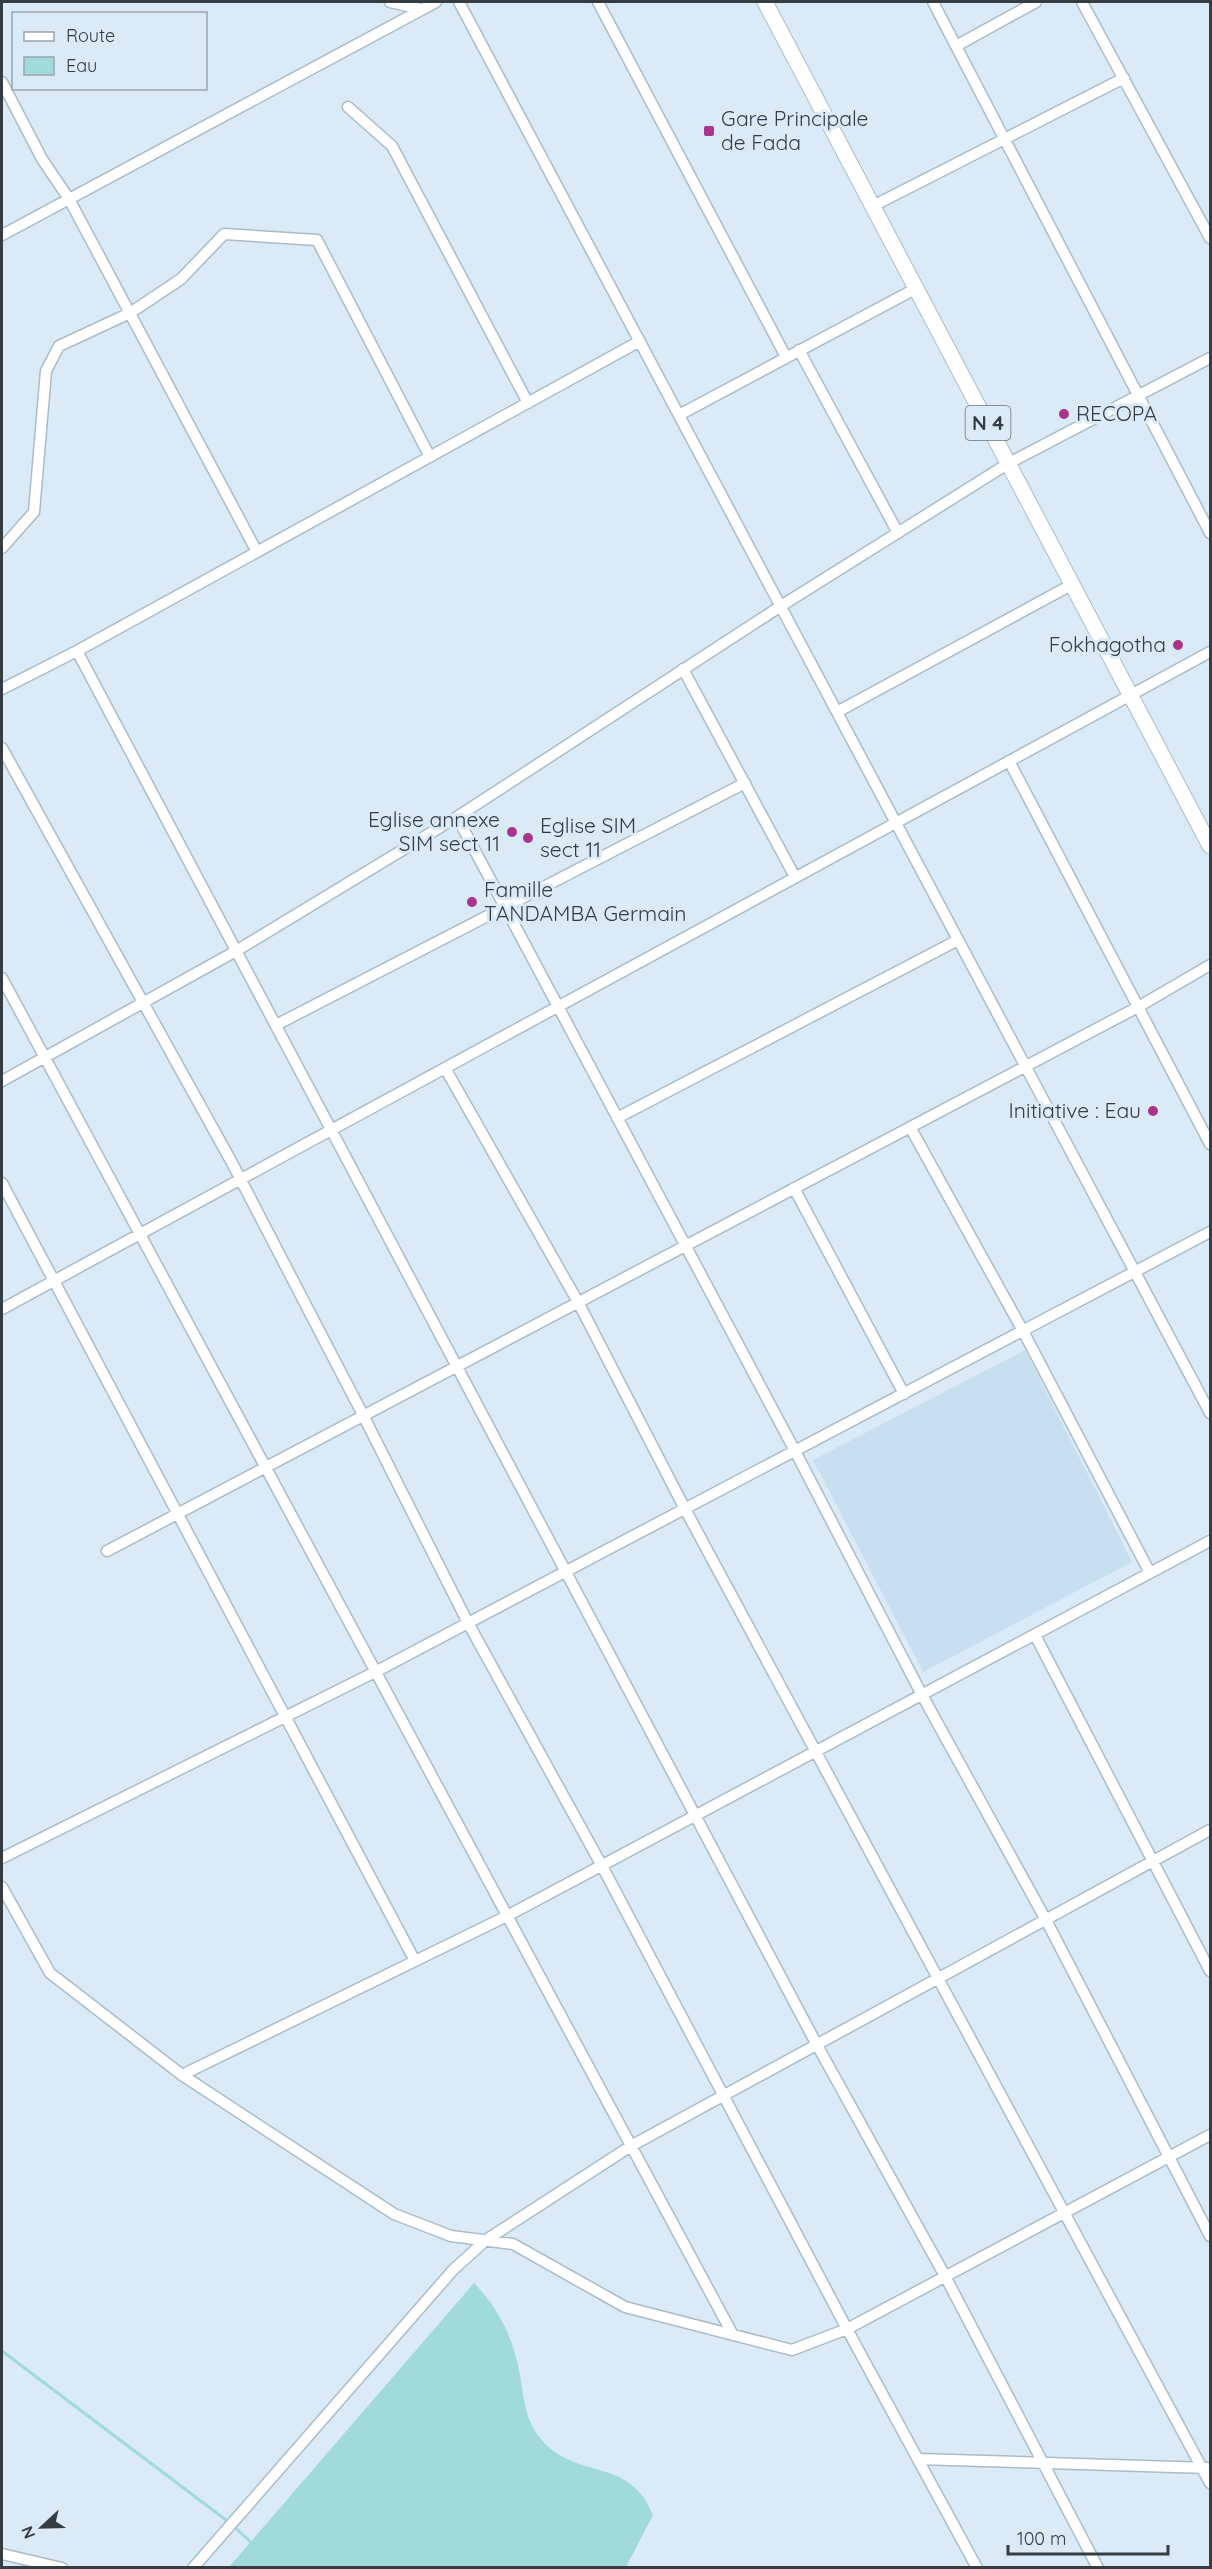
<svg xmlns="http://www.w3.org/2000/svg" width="1212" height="2569" viewBox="0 0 1212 2569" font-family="Quicksand,sans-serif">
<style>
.built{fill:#c7dfef}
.water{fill:#a0dadb}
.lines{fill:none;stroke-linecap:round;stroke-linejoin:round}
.stream{stroke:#a0dadb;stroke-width:3}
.minor-casing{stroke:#abbcc7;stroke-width:13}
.highway-casing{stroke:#abbcc7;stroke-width:17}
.minor{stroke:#fff;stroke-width:10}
.highway{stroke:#fff;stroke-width:15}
.poi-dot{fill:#a9348c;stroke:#daeaf6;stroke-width:2}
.labels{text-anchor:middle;stroke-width:6;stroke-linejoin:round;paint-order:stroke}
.shield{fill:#daeaf6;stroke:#677178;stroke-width:1.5}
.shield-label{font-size:20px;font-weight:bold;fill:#363d42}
.poi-label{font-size:21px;fill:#363d42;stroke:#daeaf6;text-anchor:start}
</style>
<rect width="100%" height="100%" fill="#daeaf6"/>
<!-- built -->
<path class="built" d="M 1025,1350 L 1132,1562 L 923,1672 L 813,1460 Z"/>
<!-- water -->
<path class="water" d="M 474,2283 C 500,2310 513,2338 520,2375 C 524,2398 525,2421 541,2439 C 577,2482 629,2455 653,2515 L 626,2567 L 229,2567 Z"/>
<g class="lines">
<!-- stream -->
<path class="stream" d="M 2,2351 L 230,2523 L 253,2544"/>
<defs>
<path id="minor" d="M 390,2 L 421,9
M 459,2 L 1210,1413
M 598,2 L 786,357
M 933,2 L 1210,533
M 1082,2 L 1210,238
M 956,46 L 1036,2
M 2,82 L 42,159 L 69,199 L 257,552
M 348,107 L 392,146 L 528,403
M 871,207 L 1124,78
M 2,235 L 436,2
M 799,350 L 898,533
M 679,415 L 915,289
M 2,548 L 34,512 L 46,371 L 59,346 L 130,313 L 181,279 L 224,234 L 317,240 L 430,457
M 77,651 L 817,2045 L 945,2276 L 1098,2568
M 683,669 L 795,877
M 2,689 L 77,651 L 640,341
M 837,712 L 1073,584
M 2,748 L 231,1161 L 363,1415 L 467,1621 L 602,1866 L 847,2329 L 977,2568
M 1009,761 L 1210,1144
M 457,817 L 795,1451 L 922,1695 L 1046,1920 L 1210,2236
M 2,978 L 733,2335
M 276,1025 L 745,783
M 445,1068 L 578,1302 L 685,1509 L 1210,2483
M 2,1081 L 236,951 L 457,817 L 781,606 L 1009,463 L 1210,358
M 617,1118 L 958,940
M 910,1127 L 1023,1331 L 1150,1573
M 2,1183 L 415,1961
M 794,1188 L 904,1394
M 2,1309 L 1210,652
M 107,1551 L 1138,1007 L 1210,965
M 1035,1635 L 1210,1971
M 2,1858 L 375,1672 L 1210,1232
M 2,1887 L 50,1973 L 182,2075 L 394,2214 L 451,2236 L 513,2244 L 625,2307 L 792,2350 L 847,2329 L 1210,2135
M 182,2075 L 507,1916 L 1210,1541
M 918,2459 L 1207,2468
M 2,2554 L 62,2568
M 193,2568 L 453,2270 L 486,2240 L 631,2146 L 1210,1830"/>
<path id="highway" d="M 765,2 L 1210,846"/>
</defs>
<!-- minor casing -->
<use href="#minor" class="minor-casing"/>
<!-- highway casing -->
<use href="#highway" class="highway-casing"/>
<!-- minor -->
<use href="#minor" class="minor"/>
<!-- highway -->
<use href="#highway" class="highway"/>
</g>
<!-- markers -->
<g class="poi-dot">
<rect x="703" y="125" width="12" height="12" rx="3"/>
<circle cx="1064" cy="414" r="6"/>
<circle cx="1178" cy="645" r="6"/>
<circle cx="512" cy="832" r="6"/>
<circle cx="528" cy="838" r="6"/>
<circle cx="472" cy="902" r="6"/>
<circle cx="1153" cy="1111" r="6"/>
</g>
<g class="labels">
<!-- shield labels -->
<rect class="shield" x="965.5" y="406" width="45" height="34" rx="4.5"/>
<g class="shield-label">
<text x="988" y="430">N 4</text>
</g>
<!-- poi labels -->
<g class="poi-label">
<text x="721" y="126">Gare Principale<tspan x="721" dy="24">de Fada</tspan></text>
<text x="1076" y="421">RECOPA</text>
<text x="1166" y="652" text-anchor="end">Fokhagotha</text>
<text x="500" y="827" text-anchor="end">Eglise annexe<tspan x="500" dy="24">SIM sect 11</tspan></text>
<text x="540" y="833">Eglise SIM<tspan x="540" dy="24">sect 11</tspan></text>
<text x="484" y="897">Famille<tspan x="484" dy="24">TANDAMBA Germain</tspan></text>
<text x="1141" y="1118" text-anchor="end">Initiative : Eau</text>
</g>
</g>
<!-- border -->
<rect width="1212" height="2569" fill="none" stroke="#363d42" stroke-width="6"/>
<!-- legend -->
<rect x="12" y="12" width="195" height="78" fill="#daeaf6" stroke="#98a5ae" stroke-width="1.5"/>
<rect x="24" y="32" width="30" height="9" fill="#ffffff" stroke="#98a5ae" stroke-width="1.5"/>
<text x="66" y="42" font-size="18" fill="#363d42">Route</text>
<rect x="24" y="57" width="30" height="18" fill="#a0dadb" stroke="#98a5ae" stroke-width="1.5"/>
<text x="66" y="72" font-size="18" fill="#363d42">Eau</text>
<!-- north arrow -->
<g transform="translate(42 2527) rotate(248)" stroke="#daeaf6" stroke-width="4.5" paint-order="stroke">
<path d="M0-4.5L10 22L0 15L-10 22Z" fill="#363d42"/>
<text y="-9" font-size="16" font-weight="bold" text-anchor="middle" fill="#363d42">N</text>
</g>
<!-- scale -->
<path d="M1008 2545v9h160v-9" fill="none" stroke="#363d42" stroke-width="3"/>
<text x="1017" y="2545" font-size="18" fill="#363d42" stroke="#daeaf6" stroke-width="4.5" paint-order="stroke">100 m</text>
</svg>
